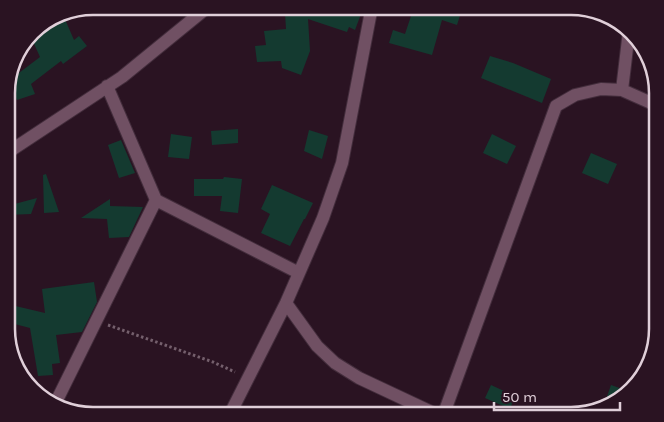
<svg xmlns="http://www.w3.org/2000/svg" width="664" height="422" viewBox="0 0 664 422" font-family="Karla,sans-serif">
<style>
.building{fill:#143a30}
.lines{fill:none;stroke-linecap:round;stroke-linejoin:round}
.minor-casing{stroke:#432d3c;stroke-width:14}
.path{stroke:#745f6c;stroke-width:3;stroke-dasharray:2.5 2.5;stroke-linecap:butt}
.minor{stroke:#705063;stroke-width:12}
.rim{fill:none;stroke:#e0cfd9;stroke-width:2.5}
</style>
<rect width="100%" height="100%" fill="#2a1322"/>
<!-- building -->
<path class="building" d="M 326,6 L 338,6 L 361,14 L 355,30 L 349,27 L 347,32 L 308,19 L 310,51 L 301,75 L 282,68 L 281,61 L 257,62 L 255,46 L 266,45 L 264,31 L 286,29 L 285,13 L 325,8 Z
M 409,6 L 463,6 L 457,25 L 442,20 L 432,55 L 389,43 L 393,30 L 405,34 L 413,10 L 409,9 Z
M 64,17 L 74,40 L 79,36 L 87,46 L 63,64 L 61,61 L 31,84 L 35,94 L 17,100 L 13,91 L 7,92 L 7,82 L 40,57 L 31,37 L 36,28 Z
M 490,56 L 513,63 L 551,79 L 542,103 L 481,78 Z
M 238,129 L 238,143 L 212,145 L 211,131 Z
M 309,130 L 328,136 L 322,159 L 304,151 Z
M 171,134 L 192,137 L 189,159 L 168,157 Z
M 492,134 L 516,146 L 507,164 L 483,153 Z
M 121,140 L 135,173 L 119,178 L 108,145 Z
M 591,153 L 617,164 L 608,184 L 582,173 Z
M 46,174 L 59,212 L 44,213 L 43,175 Z
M 224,177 L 242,179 L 238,213 L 220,211 L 222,196 L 194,196 L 194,179 L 223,179 Z
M 272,185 L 313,203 L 305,219 L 304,219 L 290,246 L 261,233 L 270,214 L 261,209 Z
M 37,198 L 31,214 L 7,215 L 7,206 Z
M 110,199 L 110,206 L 143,207 L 129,237 L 109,238 L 107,219 L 81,218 Z
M 94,282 L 97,302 L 82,332 L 56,335 L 60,363 L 52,364 L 53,375 L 38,376 L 30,328 L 7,322 L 7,304 L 45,313 L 42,289 Z
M 491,385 L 515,396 L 510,409 L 485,398 Z
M 611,385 L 628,391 L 614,404 L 603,408 Z"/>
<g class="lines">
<defs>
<path id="minor" d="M 107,86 L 156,200 L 299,273
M 622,90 L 629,31
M 7,153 L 122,77 L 209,6
M 286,303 L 317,346 L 335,363 L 359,378 L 440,416
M 55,404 L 156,200
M 229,416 L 286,303 L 323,218 L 342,163 L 372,6
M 443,416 L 556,106 L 575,95 L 601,89 L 622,90 L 658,106"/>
</defs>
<!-- minor casing -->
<use href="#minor" class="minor-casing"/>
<!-- path -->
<path class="path" d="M 108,325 L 213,362 L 235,372"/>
<!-- minor -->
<use href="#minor" class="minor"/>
</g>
<!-- crop -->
<path d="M0 0H664V422H0ZM93 15H571A78 78 0 0 1 649 93V329A78 78 0 0 1 571 407H93A78 78 0 0 1 15 329V93A78 78 0 0 1 93 15Z" fill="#2a1322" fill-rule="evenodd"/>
<path class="rim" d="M93 15H571A78 78 0 0 1 649 93V329A78 78 0 0 1 571 407H93A78 78 0 0 1 15 329V93A78 78 0 0 1 93 15Z"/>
<!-- scale -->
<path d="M494 402v8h126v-8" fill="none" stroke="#e0cfd9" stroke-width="2.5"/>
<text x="502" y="402" font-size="15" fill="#e0cfd9" stroke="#2a1322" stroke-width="4" paint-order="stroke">50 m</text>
</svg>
